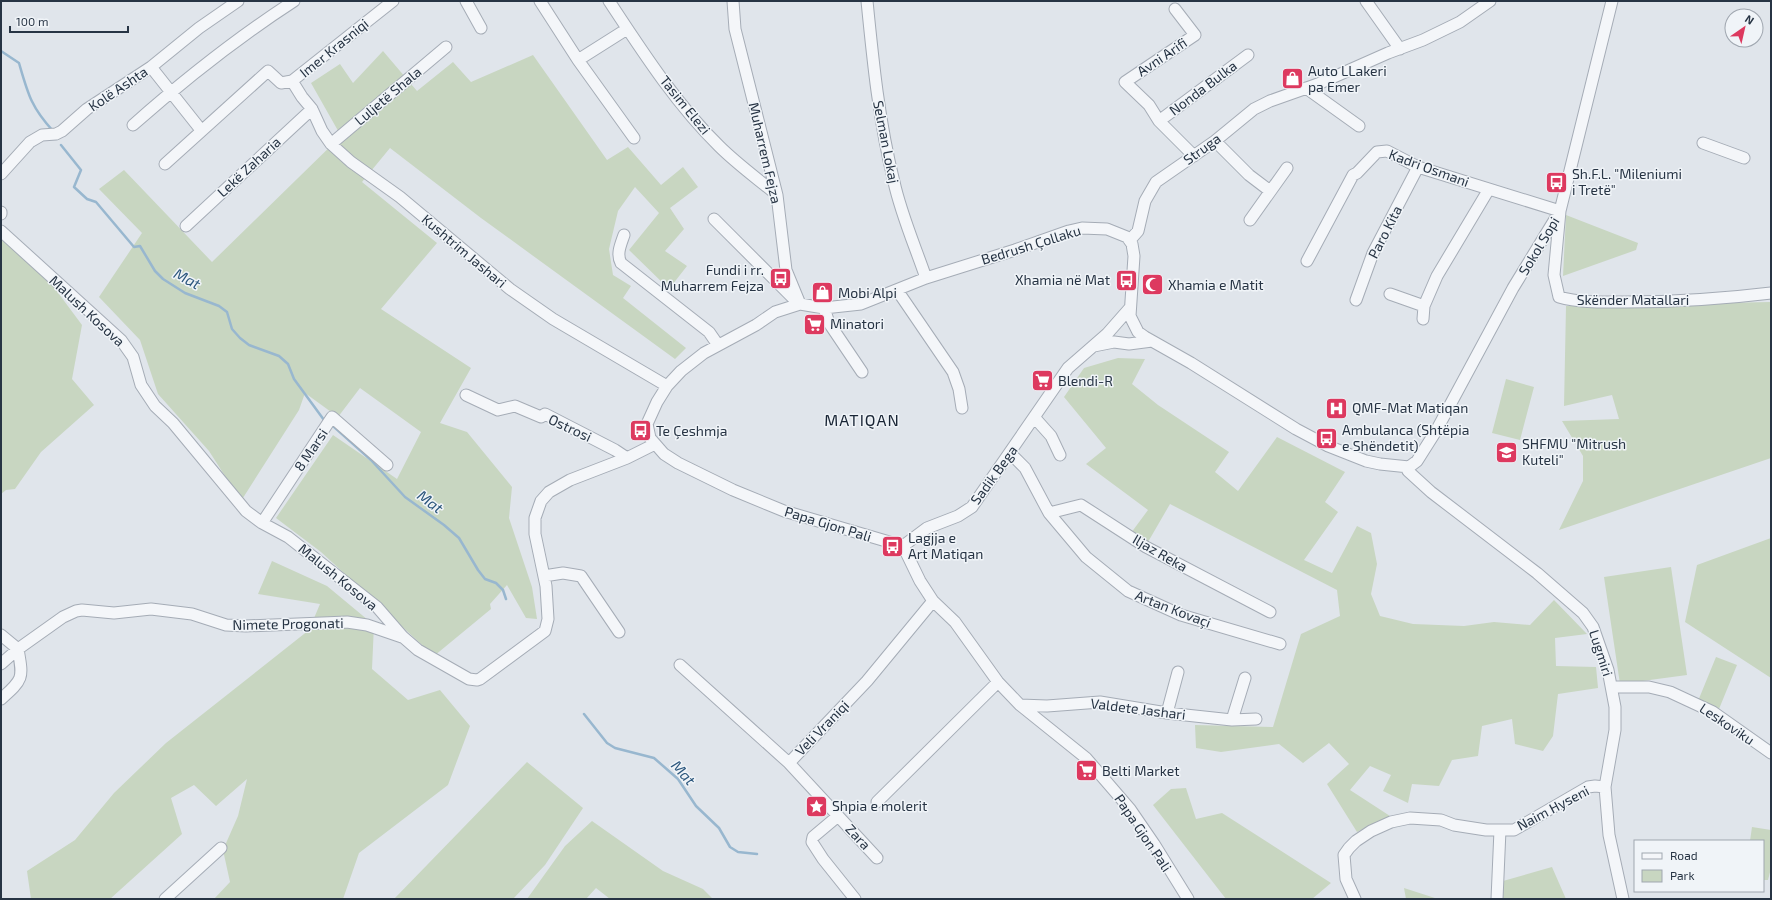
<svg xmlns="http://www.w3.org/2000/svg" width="1772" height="900" viewBox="0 0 1772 900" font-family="'Exo 2',sans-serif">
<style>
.green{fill:#c8d6c1}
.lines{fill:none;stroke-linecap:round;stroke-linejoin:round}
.stream{stroke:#98b7cf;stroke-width:2.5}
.minor-casing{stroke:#a5acb6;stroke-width:13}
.minor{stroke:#f4f6f9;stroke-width:11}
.labels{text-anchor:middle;stroke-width:3;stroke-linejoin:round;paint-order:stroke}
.street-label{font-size:14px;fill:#273444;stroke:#f0f4f8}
.poi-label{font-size:14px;fill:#273444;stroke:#f0f4f8;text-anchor:start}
.water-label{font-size:15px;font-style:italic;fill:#2c577d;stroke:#f0f4f8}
.quarter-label{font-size:16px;letter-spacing:1px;fill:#192535;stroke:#f0f4f8}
</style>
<rect width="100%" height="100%" fill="#e0e5eb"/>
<!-- green -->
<path class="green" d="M 383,51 L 417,91 L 453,62 L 471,82 L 533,55 L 607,160 L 628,147 L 661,185 L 683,167 L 698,187 L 670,208 L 684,229 L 665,251 L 687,266 L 669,289 L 629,250 L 659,213 L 635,187 L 618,211 L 609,249 L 613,275 L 631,286 L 623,298 L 686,348 L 675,359 L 481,218 L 390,148 L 362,182 L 437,243 L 381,309 L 471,368 L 440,423 L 467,432 L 512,487 L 509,518 L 532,587 L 537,619 L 526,618 L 507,585 L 490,604 L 491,609 L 434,656 L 321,552 L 276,518 L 333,435 L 397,479 L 421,432 L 360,388 L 338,417 L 305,393 L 299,410 L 241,501 L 209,451 L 158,394 L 140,340 L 99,297 L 142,233 L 99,189 L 124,170 L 212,262 L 341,136 L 311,83 L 340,64 L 353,83 Z
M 1566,215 L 1638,243 L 1636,250 L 1563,276 Z
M 1,239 L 53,286 L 82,325 L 72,379 L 94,405 L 41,452 L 15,489 L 6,490 L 1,494 Z
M 1771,302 L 1771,458 L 1559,530 L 1583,481 L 1583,456 L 1562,421 L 1619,419 L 1612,395 L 1564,406 L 1566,306 Z
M 1118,358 L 1145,359 L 1132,384 L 1158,405 L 1229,452 L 1215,472 L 1238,491 L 1277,437 L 1345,472 L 1325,502 L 1338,512 L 1304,560 L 1332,573 L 1357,526 L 1371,533 L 1377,564 L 1371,594 L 1380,616 L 1413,624 L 1464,626 L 1494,622 L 1530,625 L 1554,600 L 1587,634 L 1555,638 L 1556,666 L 1596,667 L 1598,688 L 1558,694 L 1553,736 L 1543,751 L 1515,744 L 1512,719 L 1482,726 L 1478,756 L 1452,760 L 1439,786 L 1412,784 L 1408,803 L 1383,791 L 1391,775 L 1370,766 L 1350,790 L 1390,816 L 1357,832 L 1327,784 L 1349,764 L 1329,743 L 1303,763 L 1279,744 L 1221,752 L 1196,748 L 1195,725 L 1273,727 L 1301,634 L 1340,616 L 1337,590 L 1170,504 L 1148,542 L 1131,533 L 1148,510 L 1086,464 L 1106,448 L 1064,397 L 1084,368 Z
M 1506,379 L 1534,387 L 1520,440 L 1492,433 Z
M 1771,538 L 1771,678 L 1685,622 L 1697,565 Z
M 272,561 L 327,586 L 374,625 L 372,669 L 408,700 L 440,690 L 470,726 L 448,785 L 359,853 L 343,899 L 214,899 L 230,882 L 223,850 L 238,816 L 247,779 L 216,806 L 194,785 L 171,798 L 182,834 L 110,899 L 31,899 L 27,871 L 75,840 L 114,793 L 166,743 L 309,630 L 320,604 L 258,594 Z
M 1671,567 L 1687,675 L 1620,684 L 1604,577 Z
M 1716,657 L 1737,665 L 1719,709 L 1698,701 Z
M 527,762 L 583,808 L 545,865 L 513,899 L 394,899 Z
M 1186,788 L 1196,819 L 1222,813 L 1331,883 L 1312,899 L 1226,899 L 1153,805 L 1171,789 Z
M 592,821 L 663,871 L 703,889 L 713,899 L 610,899 L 596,888 L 586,899 L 527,899 L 565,846 Z
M 1752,827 L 1771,830 L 1771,868 L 1768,880 L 1763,880 L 1763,841 L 1750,841 Z
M 1552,867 L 1566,899 L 1503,899 L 1503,881 Z
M 1404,888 L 1438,899 L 1406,899 Z"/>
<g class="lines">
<!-- stream -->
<path class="stream" d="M 1,51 L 19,63 C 28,94 31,107 53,131
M 61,145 L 81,170 L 74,187 L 87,199 L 96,202 L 134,247 L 140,246 L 155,271 L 163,279 L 185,293 L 219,306 L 227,312 L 232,329 L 240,338 L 249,345 L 279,356 L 288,364 L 294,379 L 324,420
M 333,426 L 371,460 L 405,497 L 444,525 L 459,538 L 478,570 L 485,579 L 496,583 L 503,590 L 506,599
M 584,714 L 607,743 L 615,748 L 654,758 L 678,779 L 696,806 L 719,828 L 730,847 L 738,852 L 757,854"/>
<defs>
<path id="minor" d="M 466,1 L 481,28
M 540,1 L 578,60 L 634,138
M 609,1 C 642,51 676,104 719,146 C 737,164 758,179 777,195
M 733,1 L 735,29 L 777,195 L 786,270 L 800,304
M 867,1 C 873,62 879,122 894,182 C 901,214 915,246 926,278
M 1366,1 L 1400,49
M 1175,9 L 1195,35 L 1125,82 L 1149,105 L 1159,121 L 1194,156
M 578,60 L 627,29
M 151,67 L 201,130
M 292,81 L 302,97 L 312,109 L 322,131 L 331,144 L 351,162 L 400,197 L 510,289 L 553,319 L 667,386
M 1306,88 L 1359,126
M 1159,121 L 1248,55
M 133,125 C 184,80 237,38 294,1
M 1215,141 L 1249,175 L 1270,191
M 1703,143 L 1744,158
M 331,144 L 446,47
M 165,164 L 268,71 L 281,83 L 292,81 L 393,1
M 1,174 L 30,142 L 42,135 L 56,134 L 62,131 L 87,109 L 151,67 L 199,28 L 238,1
M 1,212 L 1,214
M 714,219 L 796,301
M 1250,220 L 1287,168
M 186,226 L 312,109
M 1,231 L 121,340 L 133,357 L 141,385 L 155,406 L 173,423 L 246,511 L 262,523 L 288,537 L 377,607 L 403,637 L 418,650 L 469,679 L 477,680 L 480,679 L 545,631 L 548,619 L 546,586 L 535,534 L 535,518 L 541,501 L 549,492 L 570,480 L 627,458 L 655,444
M 624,235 C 621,244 616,254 621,263 L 709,332 L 718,345
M 1130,240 L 1138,231 L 1145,201 L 1156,182 L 1215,141 L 1254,109 L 1270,101 L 1318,84 L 1388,53 L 1423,40 L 1460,22 L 1490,1
M 1307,261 L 1353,175 L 1357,173 L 1377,152 L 1387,151 L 1418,167 L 1560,211 L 1554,275 L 1559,297 C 1580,303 1603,302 1625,302 C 1674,302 1722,299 1771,293
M 897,290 L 953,372 L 959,389 L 962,408
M 1390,294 L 1424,306
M 1356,300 L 1373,253 L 1418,167
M 824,308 L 829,323 L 862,372
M 1423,319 L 1424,306 L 1437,276 L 1489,189
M 1094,346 L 1114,342 L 1129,344 L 1152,341
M 466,395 L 498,410 L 515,406 L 541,417 L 545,414 L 615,450 L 627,458
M 1034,417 L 1051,436 L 1060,455
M 1010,453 L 1025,468 L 1049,513 L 1086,557 L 1128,591 L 1181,615 L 1280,644
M 1409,467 L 1408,471 L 1431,492 L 1537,573 L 1583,613 L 1593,627 L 1608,670 L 1615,707 L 1615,730 L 1605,787 L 1609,835 L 1623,899
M 1409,467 L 1417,461 L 1436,431 L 1513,288 L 1560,211 L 1612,1
M 1049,513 L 1081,505 L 1146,547 L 1270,612
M 262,523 L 332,417 L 387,465
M 903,546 L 927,528 L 958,516 L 972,507 L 1068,368 L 1107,334 L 1129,309
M 544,576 L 563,573 L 581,576 L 619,632
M 1,635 L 18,649 C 23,678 24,679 1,699
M 1,664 L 18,649 L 63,617 L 76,611 L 82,610 L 114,613 L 151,609 L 192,614 L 226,625 L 246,626 L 347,622 L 367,625 L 402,637
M 680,665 L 789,763 L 877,858
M 1612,687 L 1649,687 L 1670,692 L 1713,712 L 1771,753
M 1020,705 L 1047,706 L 1100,702 L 1167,713 L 1232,720 L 1256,719
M 1167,713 L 1178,672
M 1232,720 L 1245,678
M 789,763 L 867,681 L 933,601
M 877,802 L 998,682
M 838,816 L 813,837 L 812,842 L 823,859 L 855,899
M 165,899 L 221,848
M 1188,899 L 1154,844 L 1130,809 L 1086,758 L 1020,705 L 998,682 L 955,622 L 933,601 L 920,581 L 903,546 L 784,511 L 733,490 L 678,463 L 664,454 L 650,438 L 647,424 L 657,402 L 667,386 L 681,371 L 704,353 L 756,325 L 775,312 L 800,304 L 824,308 L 861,304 L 926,278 L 1015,250 L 1069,231 L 1082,228 L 1107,229 L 1127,237 L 1132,244 L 1134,256 L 1130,316 L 1138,332 L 1145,337 L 1191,363 L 1296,429 L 1328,446 L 1366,461 L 1380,464 L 1409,467
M 1355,899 L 1346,879 L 1344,855 L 1349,848 L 1356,841 L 1371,831 L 1391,822 L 1410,818 L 1441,820 L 1454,825 L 1486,830 L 1514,830 L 1588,787 L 1595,786 L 1605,787
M 1497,899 L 1500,830"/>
</defs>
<!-- minor casing -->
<use href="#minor" class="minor-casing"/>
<!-- minor -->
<use href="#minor" class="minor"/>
</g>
<!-- icons -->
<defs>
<symbol id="shop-square" viewBox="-11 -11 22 22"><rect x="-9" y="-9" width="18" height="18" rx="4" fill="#dd395f" stroke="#f0f4f8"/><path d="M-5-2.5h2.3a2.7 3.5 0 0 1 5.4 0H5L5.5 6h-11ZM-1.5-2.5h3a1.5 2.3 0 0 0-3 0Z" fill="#fff"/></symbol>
<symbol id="bus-square" viewBox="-11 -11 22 22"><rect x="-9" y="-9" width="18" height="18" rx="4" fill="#dd395f" stroke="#f0f4f8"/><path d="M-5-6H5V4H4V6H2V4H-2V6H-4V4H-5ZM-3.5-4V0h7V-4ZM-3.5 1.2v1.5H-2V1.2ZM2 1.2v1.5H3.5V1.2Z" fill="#fff"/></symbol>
<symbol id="mosque-square" viewBox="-11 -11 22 22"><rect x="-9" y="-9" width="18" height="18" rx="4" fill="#dd395f" stroke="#f0f4f8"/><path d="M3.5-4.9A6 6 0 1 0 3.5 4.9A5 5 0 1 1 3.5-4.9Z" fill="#fff"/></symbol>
<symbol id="supermarket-square" viewBox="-11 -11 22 22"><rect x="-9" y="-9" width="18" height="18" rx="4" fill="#dd395f" stroke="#f0f4f8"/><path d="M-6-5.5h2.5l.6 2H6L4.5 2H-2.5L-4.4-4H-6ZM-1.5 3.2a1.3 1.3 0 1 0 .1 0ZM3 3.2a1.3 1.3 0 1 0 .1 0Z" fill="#fff"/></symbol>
<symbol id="hospital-square" viewBox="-11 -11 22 22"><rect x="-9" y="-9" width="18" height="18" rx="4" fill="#dd395f" stroke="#f0f4f8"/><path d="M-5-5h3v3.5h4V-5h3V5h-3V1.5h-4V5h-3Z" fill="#fff"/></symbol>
<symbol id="school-square" viewBox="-11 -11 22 22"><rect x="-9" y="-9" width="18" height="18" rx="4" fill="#dd395f" stroke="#f0f4f8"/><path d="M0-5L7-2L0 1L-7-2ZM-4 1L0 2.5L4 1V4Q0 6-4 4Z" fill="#fff"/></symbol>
<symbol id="sight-square" viewBox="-11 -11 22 22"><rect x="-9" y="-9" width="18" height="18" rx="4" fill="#dd395f" stroke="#f0f4f8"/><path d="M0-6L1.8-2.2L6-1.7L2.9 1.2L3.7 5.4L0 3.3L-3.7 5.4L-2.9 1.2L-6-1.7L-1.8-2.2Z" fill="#fff"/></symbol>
</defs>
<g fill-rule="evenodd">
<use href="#shop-square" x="1280" y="66" width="25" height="25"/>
<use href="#bus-square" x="1544" y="170" width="25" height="25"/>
<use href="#bus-square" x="768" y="266" width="25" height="25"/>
<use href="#bus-square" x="1114" y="268" width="25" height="25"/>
<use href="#mosque-square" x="1140" y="272" width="25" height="25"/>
<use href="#shop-square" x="810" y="280" width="25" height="25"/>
<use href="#supermarket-square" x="802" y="312" width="25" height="25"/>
<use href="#supermarket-square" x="1030" y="368" width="25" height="25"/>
<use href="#hospital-square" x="1324" y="396" width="25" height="25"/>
<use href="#bus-square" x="628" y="418" width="25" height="25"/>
<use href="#bus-square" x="1314" y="426" width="25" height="25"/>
<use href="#school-square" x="1494" y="440" width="25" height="25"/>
<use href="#bus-square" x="880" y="534" width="25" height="25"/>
<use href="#supermarket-square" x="1074" y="758" width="25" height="25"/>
<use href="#sight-square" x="804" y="794" width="25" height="25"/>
</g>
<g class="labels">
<!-- street labels -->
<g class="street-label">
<text transform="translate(334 48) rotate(-39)" y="5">Imer Krasniqi</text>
<text transform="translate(1162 57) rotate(-34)" y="5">Avni Arifi</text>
<text transform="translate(1203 88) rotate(-37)" y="5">Nonda Bulka</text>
<text transform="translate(118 89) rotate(-34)" y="5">Kolë Ashta</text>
<text transform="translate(388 96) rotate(-40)" y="5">Luljetë Shala</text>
<text transform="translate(685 105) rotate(51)" y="5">Tasim Elezi</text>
<text transform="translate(886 142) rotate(79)" y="5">Selman Lokaj</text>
<text transform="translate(1202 149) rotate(-36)" y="5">Struga</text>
<text transform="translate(765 153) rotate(77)" y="5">Muharrem Fejza</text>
<text transform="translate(249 167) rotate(-43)" y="5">Lekë Zaharia</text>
<text transform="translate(1429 168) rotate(20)" y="5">Kadri Osmani</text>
<text transform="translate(1385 232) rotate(-63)" y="5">Paro Kita</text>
<text transform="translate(1031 245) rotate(-17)" y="5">Bedrush Çollaku</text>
<text transform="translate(1539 246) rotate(-59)" y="5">Sokol Sopi</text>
<text transform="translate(464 251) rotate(40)" y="5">Kushtrim Jashari</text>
<text x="1633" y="305">Skënder Matallari</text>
<text transform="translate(87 311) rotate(43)" y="5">Malush Kosova</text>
<text transform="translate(570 428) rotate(25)" y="5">Ostrosi</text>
<text transform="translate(311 450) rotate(-56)" y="5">8 Marsi</text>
<text transform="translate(994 475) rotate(-54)" y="5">Sadik Bega</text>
<text transform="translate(828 524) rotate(17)" y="5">Papa Gjon Pali</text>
<text transform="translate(1160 553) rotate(30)" y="5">Iljaz Reka</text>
<text transform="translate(338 577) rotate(39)" y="5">Malush Kosova</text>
<text transform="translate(1173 609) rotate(21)" y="5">Artan Kovaçi</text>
<text transform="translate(288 624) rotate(-1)" y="5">Nimete Progonati</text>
<text transform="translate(1601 653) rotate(72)" y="5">Lugmiri</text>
<text transform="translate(1138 709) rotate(7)" y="5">Valdete Jashari</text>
<text transform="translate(1727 724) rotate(34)" y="5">Leskoviku</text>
<text transform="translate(822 728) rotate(-46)" y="5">Veli Vraniqi</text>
<text transform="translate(1553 808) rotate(-28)" y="5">Naim Hyseni</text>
<text transform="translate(1143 833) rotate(56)" y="5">Papa Gjon Pali</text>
<text transform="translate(858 837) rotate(47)" y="5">Zara</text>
</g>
<!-- poi labels -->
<g class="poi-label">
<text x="1308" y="76">Auto LLakeri<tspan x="1308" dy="16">pa Emer</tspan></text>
<text x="1572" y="179">Sh.F.L. "Mileniumi<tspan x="1572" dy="16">i Tretë"</tspan></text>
<text x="764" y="275" text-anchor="end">Fundi i rr.<tspan x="764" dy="16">Muharrem Fejza</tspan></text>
<text x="1110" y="285" text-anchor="end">Xhamia në Mat</text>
<text x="1168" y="290">Xhamia e Matit</text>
<text x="838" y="298">Mobi Alpi</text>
<text x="830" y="329">Minatori</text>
<text x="1058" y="386">Blendi-R</text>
<text x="1352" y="413">QMF-Mat Matiqan</text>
<text x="1342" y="435">Ambulanca (Shtëpia<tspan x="1342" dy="16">e Shëndetit)</tspan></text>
<text x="656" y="436">Te Çeshmja</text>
<text x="1522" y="449">SHFMU "Mitrush<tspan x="1522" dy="16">Kuteli"</tspan></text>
<text x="908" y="543">Lagjja e<tspan x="908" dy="16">Art Matiqan</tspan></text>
<text x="1102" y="776">Belti Market</text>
<text x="832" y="811">Shpia e molerit</text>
</g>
<!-- water labels -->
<g class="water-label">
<text transform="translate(187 279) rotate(28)" y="5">Mat</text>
<text transform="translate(430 502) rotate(37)" y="5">Mat</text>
<text transform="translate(683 773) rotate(48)" y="5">Mat</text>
</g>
<!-- quarter labels -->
<g class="quarter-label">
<text x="862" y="426">MATIQAN</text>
</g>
</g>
<!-- border -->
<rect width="1772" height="900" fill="none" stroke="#273444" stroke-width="4"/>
<!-- legend -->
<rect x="1634" y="840" width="130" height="52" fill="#f0f4f8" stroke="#a0a7b0"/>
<rect x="1642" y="853" width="20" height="6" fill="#f4f6f9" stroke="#a0a7b0"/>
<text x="1670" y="860" font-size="12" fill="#273444">Road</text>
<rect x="1642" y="870" width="20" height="12" fill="#c8d6c1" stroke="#a0a7b0"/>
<text x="1670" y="880" font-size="12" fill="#273444">Park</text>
<!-- north arrow -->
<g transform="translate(1744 28) rotate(34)"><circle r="19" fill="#f0f4f8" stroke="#a0a7b0"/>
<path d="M0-3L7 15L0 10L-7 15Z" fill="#dd395f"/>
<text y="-6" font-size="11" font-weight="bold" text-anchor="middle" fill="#273444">N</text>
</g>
<!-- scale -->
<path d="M10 26v6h118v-6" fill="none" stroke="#273444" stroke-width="2"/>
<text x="16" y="26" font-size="12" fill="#273444" stroke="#f0f4f8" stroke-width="3" paint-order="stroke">100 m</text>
</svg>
